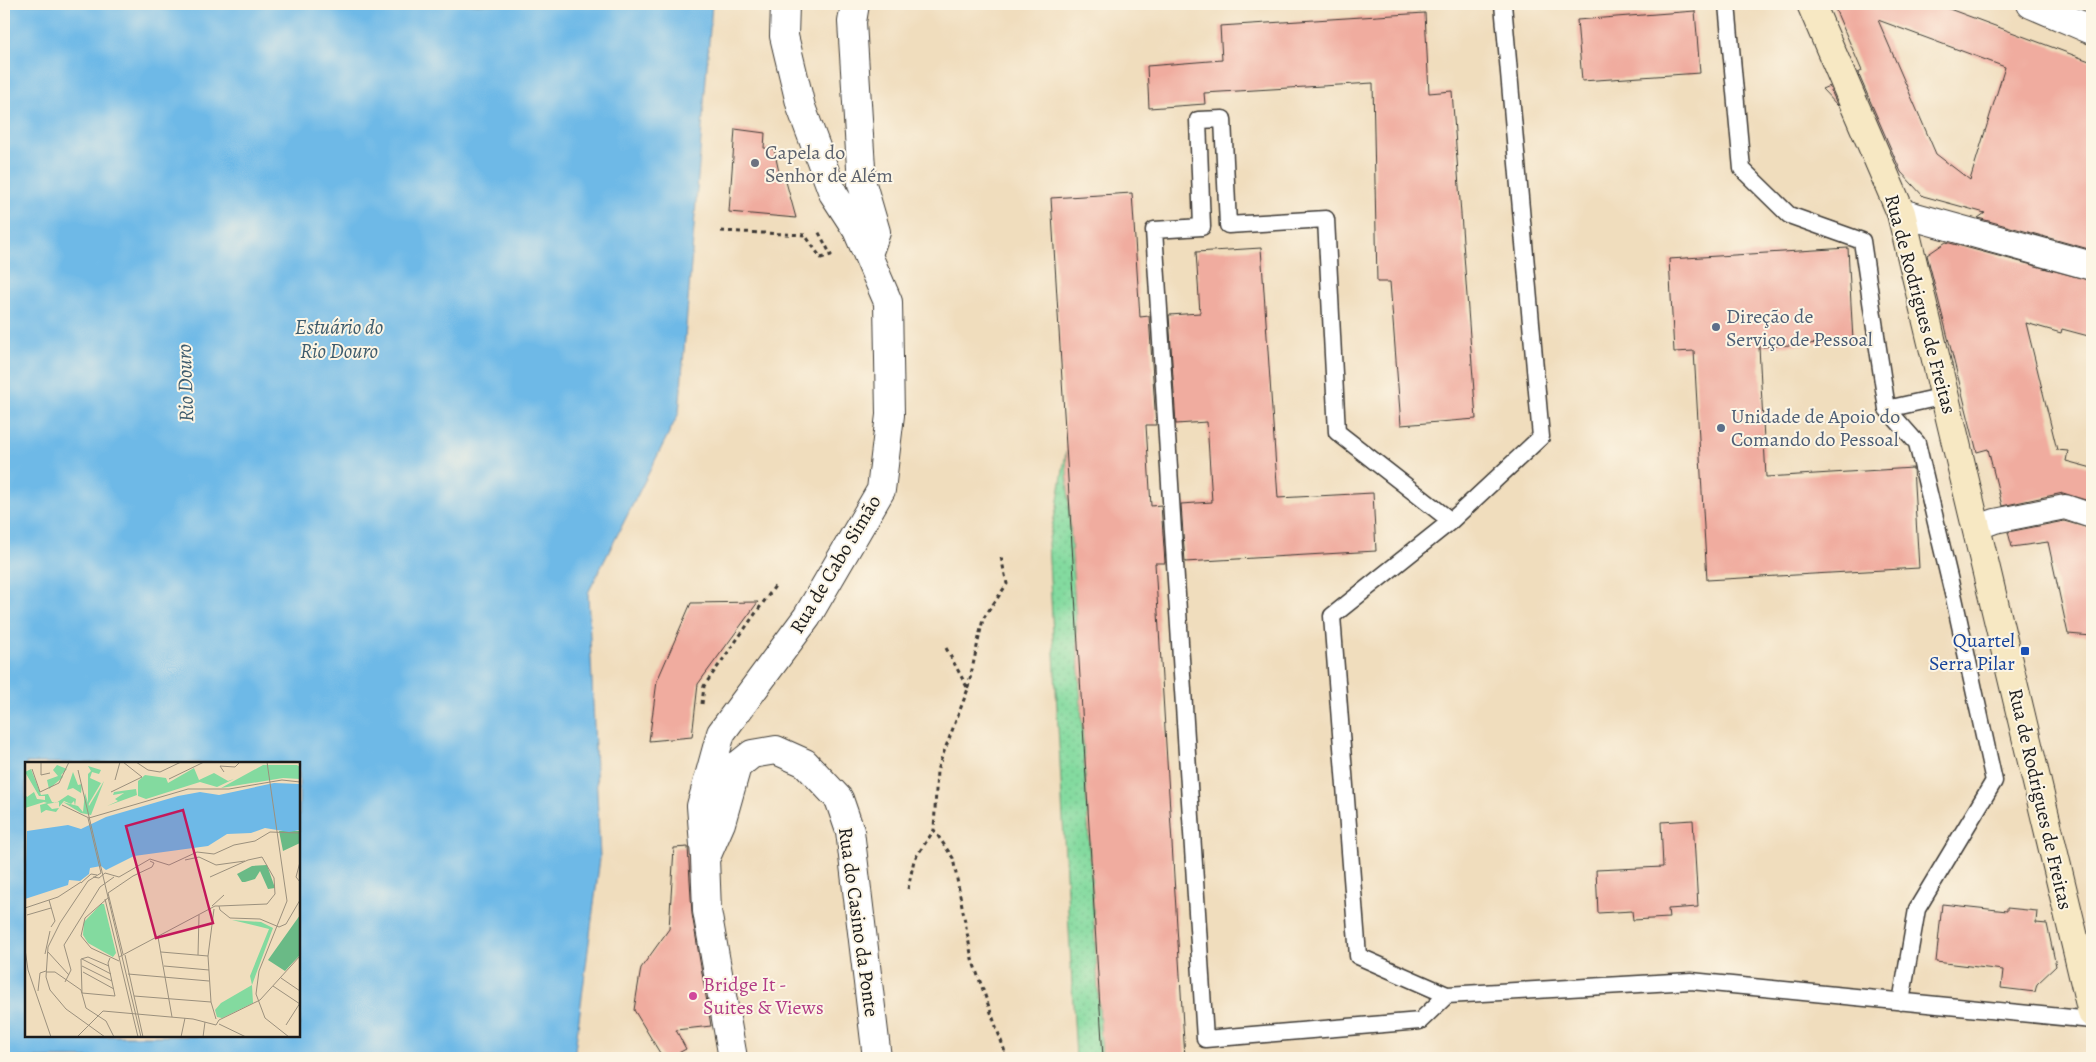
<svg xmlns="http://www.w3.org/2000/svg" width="2096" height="1062" viewBox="0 0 2096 1062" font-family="Alegreya,serif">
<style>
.grass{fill:url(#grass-dots);stroke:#507b5e}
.water{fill:#6eb9e7;stroke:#456a82;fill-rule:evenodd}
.building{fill:#f0ac9f;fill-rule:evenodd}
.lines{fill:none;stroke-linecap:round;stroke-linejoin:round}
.service-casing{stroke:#3c3934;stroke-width:19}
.pedestrian-casing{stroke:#3c3934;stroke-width:26}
.minor-casing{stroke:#3c3934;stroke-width:30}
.tertiary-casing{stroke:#3c3934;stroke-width:30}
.secondary-casing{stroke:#3c3934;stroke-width:30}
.path{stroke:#3c3934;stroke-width:3;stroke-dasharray:4 4;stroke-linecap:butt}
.service{stroke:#fff;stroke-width:16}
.pedestrian{stroke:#fff;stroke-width:24}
.minor{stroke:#fff;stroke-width:28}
.tertiary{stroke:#fff;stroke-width:28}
.secondary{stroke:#f7e8c3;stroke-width:28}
.worship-dot{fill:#6b7280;stroke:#fcf5e5;stroke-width:2}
.service-dot{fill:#5c6f8a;stroke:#fcf5e5;stroke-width:2}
.transit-dot{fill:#1a4fb4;stroke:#fcf5e5;stroke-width:2}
.hotel-dot{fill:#d1479c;stroke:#fcf5e5;stroke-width:2}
.labels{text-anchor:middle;stroke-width:4;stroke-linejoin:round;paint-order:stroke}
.worship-label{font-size:20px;fill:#5b616d;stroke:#fcf5e5;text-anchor:start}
.street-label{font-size:20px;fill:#1c1c1c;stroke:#fcf5e5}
.service-label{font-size:20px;fill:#4e5e75;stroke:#fcf5e5;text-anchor:start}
.transit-label{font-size:20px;fill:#164399;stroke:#fcf5e5;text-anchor:end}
.hotel-label{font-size:20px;fill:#b23c85;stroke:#fcf5e5;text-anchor:start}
.water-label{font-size:21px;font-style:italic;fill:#3d5b6d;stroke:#fcf5e5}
.inset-road{fill:none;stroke:#9b907d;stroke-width:1}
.view{fill:#c2185b;fill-opacity:0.15;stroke:#c2185b;stroke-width:2.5}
.inset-edge{fill:none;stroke:#1c1c1c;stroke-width:2.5}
</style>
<defs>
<pattern id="grass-dots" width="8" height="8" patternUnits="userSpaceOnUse" patternTransform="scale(1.25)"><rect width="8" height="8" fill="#83da9f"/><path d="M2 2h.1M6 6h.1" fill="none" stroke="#71ba88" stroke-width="1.8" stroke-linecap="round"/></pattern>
</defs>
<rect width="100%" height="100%" fill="#fcf5e5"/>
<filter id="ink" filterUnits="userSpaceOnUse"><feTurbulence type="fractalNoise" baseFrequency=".02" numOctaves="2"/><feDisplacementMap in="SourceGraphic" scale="10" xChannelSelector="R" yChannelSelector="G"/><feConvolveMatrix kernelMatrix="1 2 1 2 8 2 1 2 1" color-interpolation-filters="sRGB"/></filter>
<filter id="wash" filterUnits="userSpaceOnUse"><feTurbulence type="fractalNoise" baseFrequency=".0096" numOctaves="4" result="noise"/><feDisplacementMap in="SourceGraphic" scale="20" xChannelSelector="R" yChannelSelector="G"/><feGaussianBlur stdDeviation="1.12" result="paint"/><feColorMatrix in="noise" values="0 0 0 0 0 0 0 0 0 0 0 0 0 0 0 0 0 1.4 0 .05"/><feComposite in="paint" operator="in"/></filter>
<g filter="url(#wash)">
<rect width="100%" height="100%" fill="#f0ddbd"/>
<!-- grass -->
<path class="grass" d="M 1066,452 L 1067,471 L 1102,1058 L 1076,1058 L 1048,543 L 1057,506 Z"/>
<!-- water -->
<path class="water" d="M 4,4 L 712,4 L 679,413 L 588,593 L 600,858 L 574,1058 L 4,1058 ZM 26,763 L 299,763 L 299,1036 L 26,1036 Z"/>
<g id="blocks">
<!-- building -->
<path class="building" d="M 1833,4 L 1936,4 L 2092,62 L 2092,250 L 1978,218 L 1985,213 L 1923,196 L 1901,172 L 1858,73 L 1862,71 ZM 1878,20 L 2005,67 L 1970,180 L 1936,154 Z
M 1695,11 L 1700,73 L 1582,81 L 1577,20 Z
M 1425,13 L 1429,93 L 1452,91 L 1476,419 L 1401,425 L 1390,282 L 1377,282 L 1373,83 L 1204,93 L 1205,104 L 1149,108 L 1147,66 L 1222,60 L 1220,26 Z
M 1829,86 L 1838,106 L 1822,89 Z
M 735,129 L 765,133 L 764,148 L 774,149 L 780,177 L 785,178 L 796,218 L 729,212 Z
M 1132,193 L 1140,317 L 1149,316 L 1156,425 L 1146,425 L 1151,506 L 1161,505 L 1165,563 L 1155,563 L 1185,1058 L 1103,1058 L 1051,198 Z
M 1946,242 L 2092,281 L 2092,337 L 2062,329 L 2061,333 L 2026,323 L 2057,450 L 2068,451 L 2066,461 L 2092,468 L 2092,502 L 2063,493 L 2002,506 L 1988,449 L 1977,452 L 1927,255 Z
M 1261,248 L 1278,498 L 1373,493 L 1376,551 L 1185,562 L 1181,504 L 1212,502 L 1207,422 L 1176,424 L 1169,315 L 1200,313 L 1196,252 Z
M 1848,248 L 1853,341 L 1759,347 L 1766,477 L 1913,468 L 1919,568 L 1707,580 L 1694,351 L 1674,352 L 1669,259 Z
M 2064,521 L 2092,529 L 2092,636 L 2068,634 L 2048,542 L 2012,547 L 2008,532 Z
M 758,602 L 698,684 L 692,737 L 649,741 L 657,681 L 691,603 Z
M 1693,820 L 1698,907 L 1668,909 L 1669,918 L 1633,920 L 1632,911 L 1598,913 L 1596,870 L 1663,867 L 1661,822 Z
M 688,847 L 692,914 L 711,1026 L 676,1030 L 686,1049 L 669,1058 L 663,1058 L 634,1010 L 641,968 L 669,929 L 674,848 Z
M 1942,904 L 2007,911 L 2007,908 L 2037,911 L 2036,923 L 2047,924 L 2056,966 L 2037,984 L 2035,992 L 2001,988 L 2003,970 L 1936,962 Z"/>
</g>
</g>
<g filter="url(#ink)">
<use href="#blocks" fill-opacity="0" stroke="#3c3934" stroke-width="1"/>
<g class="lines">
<defs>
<path id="service" d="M 1503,4 L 1541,437 L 1451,521 L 1332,616 L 1358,956 L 1447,995 L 1691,981 L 2092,1020
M 1727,4 L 1742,169 L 1789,215 L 1862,241 L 1887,409 L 1917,443 L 1954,598 L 1994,781 L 1917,909 L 1901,1002
M 1887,409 L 1945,396
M 1447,995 L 1420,1021 L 1205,1039 L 1154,230 L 1202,227 L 1198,120 L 1223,119 L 1228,225 L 1326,219 L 1337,432 L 1451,521"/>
<path id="pedestrian" d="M 1976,528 L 1995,521 L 2065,507 L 2092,516"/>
<path id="minor" d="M 855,4 L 852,22 L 862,184 L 876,232 L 868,254
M 1901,213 L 2092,266
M 707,855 L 721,823 L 737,766 L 752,754 L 776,750 L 805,763 L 839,799 L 850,831 L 877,1058
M 733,1058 L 707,911 L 705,858 L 701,806 L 721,733 L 807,617 L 881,490 L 890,415 L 888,302 L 857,230 L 833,193 L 801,107 L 784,36 L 785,4"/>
<path id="tertiary" d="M 2031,4 L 2092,30"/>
<path id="secondary" d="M 1811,4 L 1901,213 L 2092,1013"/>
</defs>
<!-- service casing -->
<use href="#service" class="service-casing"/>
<!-- pedestrian casing -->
<use href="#pedestrian" class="pedestrian-casing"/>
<!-- minor casing -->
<use href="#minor" class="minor-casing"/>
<!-- tertiary casing -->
<use href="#tertiary" class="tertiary-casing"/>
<!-- secondary casing -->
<use href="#secondary" class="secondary-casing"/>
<!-- path -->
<path class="path" d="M 721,231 L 805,235 L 821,258 L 831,255 L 817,229
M 946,648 L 968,689 L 937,770 L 934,830 L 953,858 L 972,959 L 1004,1049 L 1006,1058
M 968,688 L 983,619 L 1007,584 L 1001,557
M 702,704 L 704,686 L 775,586
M 908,889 L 914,860 L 934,830"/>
<!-- service -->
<use href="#service" class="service"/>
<!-- pedestrian -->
<use href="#pedestrian" class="pedestrian"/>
<!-- minor -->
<use href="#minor" class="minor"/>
<!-- tertiary -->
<use href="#tertiary" class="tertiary"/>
<!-- secondary -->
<use href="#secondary" class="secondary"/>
</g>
</g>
<!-- markers -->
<circle class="worship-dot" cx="755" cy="163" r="5"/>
<g class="service-dot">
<circle cx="1716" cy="327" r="5"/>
<circle cx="1721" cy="428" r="5"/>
</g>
<rect class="transit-dot" x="2020" y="646" width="10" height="10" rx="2.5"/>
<circle class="hotel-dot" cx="693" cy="996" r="5"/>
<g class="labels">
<!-- worship labels -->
<g class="worship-label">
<text x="765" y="159">Capela do<tspan x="765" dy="23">Senhor de Além</tspan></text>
</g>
<!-- street labels -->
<g class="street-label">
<text transform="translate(1921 304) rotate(75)" y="7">Rua de Rodrigues de Freitas</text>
<text transform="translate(835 564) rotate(-59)" y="7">Rua de Cabo Simão</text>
<text transform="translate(2041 799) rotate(77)" y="7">Rua de Rodrigues de Freitas</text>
<text transform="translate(859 922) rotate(82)" y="7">Rua do Casino da Ponte</text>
</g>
<!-- service labels -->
<g class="service-label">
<text x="1726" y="323">Direção de<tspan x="1726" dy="23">Serviço de Pessoal</tspan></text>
<text x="1731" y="423">Unidade de Apoio do<tspan x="1731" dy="23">Comando do Pessoal</tspan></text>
</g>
<!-- transit labels -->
<g class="transit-label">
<text x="2015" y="647">Quartel<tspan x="2015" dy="23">Serra Pilar</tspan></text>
</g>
<!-- hotel labels -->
<g class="hotel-label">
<text x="703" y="991">Bridge It -<tspan x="703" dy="23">Suites &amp; Views</tspan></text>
</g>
<!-- water labels -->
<g class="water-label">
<text x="339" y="334">Estuário do<tspan x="339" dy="24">Rio Douro</tspan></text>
<text transform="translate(185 383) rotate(-92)" y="7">Rio Douro</text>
</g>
</g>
<!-- overview -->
<g transform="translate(25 762)">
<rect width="275" height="275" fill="#f0ddbd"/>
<path d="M 238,3 L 272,3 L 275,5 L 275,17 L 258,16 L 196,26 ZM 169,6 L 174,18 L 189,11 L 203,19 L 209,17 L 192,25 L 175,20 L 121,37 L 113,34 L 113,19 L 120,13 L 141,16 L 143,21 ZM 48,10 L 53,23 L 57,22 L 56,31 L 48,26 L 42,28 ZM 79,19 L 66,53 L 56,51 L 38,40 L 53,44 L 58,50 L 60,31 L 64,44 ZM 207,158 L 236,160 L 248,166 L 227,223 L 225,214 L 244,167 Z" fill="#83da9f"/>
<path d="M 254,69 L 275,69 L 275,81 L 258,89 ZM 242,103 L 250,126 L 243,127 L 235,109 L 230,117 L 220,120 L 217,120 L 212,112 L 227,104 ZM 275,153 L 275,193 L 260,209 L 243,198 Z" fill="#6aba86"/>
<path d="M 32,3 L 42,7 L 36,13 L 38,15 L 24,27 L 22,18 L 33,14 L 28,8 ZM 63,4 L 76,8 L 74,12 L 67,10 L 65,16 L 76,21 L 63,43 L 63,12 L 66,9 ZM 6,7 L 16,33 L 23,32 L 27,40 L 31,41 L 43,33 L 51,37 L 50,44 L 49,39 L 46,42 L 39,39 L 34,45 L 34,40 L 22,42 L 27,47 L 34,46 L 31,50 L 21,48 L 16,51 L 15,43 L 22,41 L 19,40 L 0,46 L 0,32 L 2,35 L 9,30 L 12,37 L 20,38 L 20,34 L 14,34 L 0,10 ZM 111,27 L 112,33 L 82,44 L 93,39 L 90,37 L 99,31 L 88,33 L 89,30 ZM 76,142 L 79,142 L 91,191 L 88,195 L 63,181 L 58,173 L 59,160 ZM 227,223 L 228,241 L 197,256 L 192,255 L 190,248 L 196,241 Z" fill="#83da9f"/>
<path d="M 249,21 L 275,22 L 275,68 L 264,70 L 240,66 L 226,71 L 202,72 L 183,84 L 109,94 L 81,108 L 76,104 L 65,106 L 64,112 L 55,119 L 44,118 L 43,123 L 0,137 L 2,69 L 43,63 L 56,67 L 81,55 L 153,34 L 175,30 L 194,33 Z" fill="#6eb9e7"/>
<path class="inset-road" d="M 16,0 L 16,13 L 25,11M 111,0 L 123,8 L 135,10 L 156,0M 242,0 L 262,139 L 234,209 L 231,232 L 240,256 L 264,275M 7,7 L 15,30 L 34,21 L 44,0M 53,8 L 116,275M 199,10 L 195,4 L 210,5 L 215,0M 144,17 L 179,0M 90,18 L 95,0M 86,30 L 117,15 L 98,0M 37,43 L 64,56 L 163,27 L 204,27 L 257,18 L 275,20M 63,56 L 76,111 L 63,119 L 35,161 L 23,185 L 21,215 L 25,228 L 41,247 L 80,275M 160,98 L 174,95 L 191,103 L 220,99M 275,100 L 271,115 L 275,120M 68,115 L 74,116 L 80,111 L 94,115 L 125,97 L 144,103 L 172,90 L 189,92 L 209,83 L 230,79 L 245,70 L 275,71M 185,115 L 223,98 L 237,95 L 249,116 L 250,132 L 242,142 L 194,144M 56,121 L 66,112 L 72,113M 84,135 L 60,156 L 56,174 L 66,186 L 94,199M 80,137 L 94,195M 24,138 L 30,159 L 26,165M 187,144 L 199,133M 190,144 L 194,144 L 195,148 L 205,156 L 235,157 L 254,165M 0,146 L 33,135 L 56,120M 189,147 L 183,194 L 186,240 L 191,257M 2,153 L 26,146M 254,165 L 261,162 L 275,138M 133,175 L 147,255M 0,187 L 3,208 L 26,275M 23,190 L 44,213M 136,190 L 183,194M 20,192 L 25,169M 98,192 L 83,131 L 108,114 L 127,105 L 129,101 L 125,99M 100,193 L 118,275M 173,193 L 174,153M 57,197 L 86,212M 57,204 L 87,219M 139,204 L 184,208M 21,210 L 30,210 L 56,228 L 61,246 L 81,259 L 89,275M 58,210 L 89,227M 103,212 L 184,219M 256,216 L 275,229M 40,220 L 46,208 L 39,183 L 75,125 L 89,115M 248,224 L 275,242M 13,229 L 15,211 L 21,209M 57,231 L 90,234 L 83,201 L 85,196M 57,231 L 56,197 L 63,195 L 84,204M 109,234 L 186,240M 194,258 L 235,238 L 275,194M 194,262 L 221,275M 261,263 L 275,241M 52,275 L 78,249 L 168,257 L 191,263 L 194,258M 113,275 L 94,195 L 190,144M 156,275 L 160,256M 178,275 L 180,260"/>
<path class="view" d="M 158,48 L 188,161 L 131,176 L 101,64 Z"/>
<rect width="275" height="275" class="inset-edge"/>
</g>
<!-- margin -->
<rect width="2096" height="1062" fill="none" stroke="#fcf5e5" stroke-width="20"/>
</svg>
